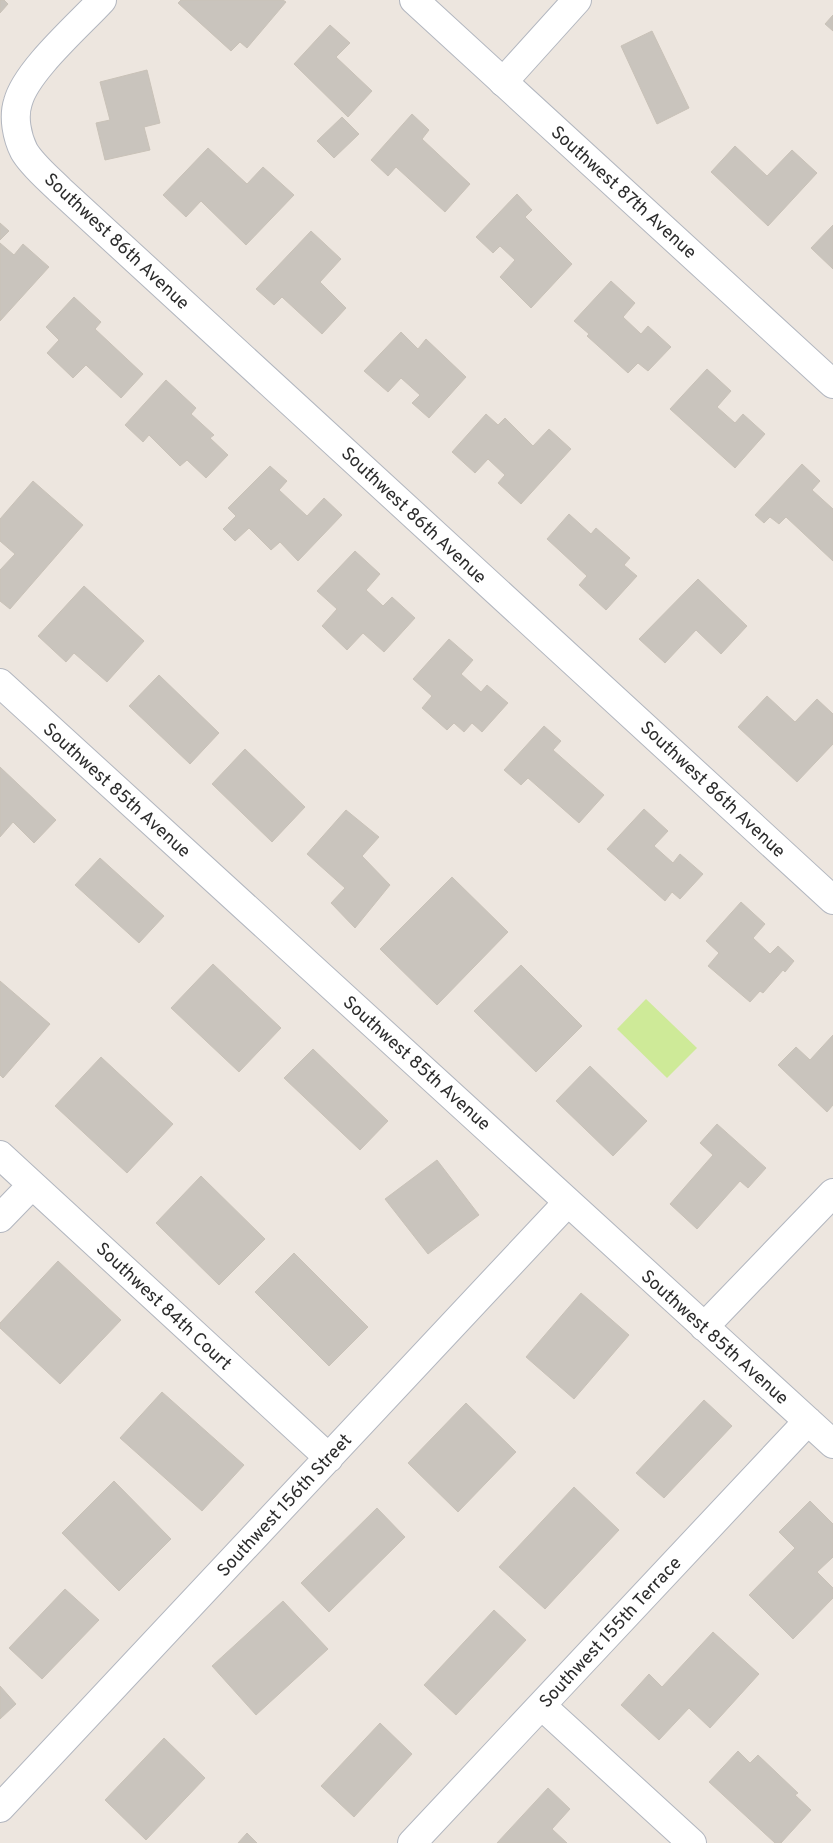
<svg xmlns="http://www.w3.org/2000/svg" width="833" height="1843" viewBox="0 0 833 1843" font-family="Overpass,sans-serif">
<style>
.pitch{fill:#ceea98}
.building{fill:#c9c4bd;stroke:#c9c2b8}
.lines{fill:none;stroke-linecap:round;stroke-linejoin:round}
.minor-casing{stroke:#b2b6bf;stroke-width:30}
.tertiary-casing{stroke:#b2b6bf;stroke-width:30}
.minor{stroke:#fff;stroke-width:28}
.tertiary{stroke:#fff;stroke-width:28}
.labels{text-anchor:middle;stroke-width:4;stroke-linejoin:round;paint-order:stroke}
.street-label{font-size:18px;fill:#2c2c2c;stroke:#fff}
</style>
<rect width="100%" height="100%" fill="#ede6df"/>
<!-- pitch -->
<path class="pitch" d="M 646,999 L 697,1048 L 667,1078 L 617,1029 Z"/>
<!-- building -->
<path class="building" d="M 0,0 L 4,0 L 8,4 L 0,13 Z
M 181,0 L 283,0 L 286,2 L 247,48 L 240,42 L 231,51 L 178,3 Z
M 833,15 L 833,31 L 825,24 Z
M 330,25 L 350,43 L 336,57 L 372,91 L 348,117 L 294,64 Z
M 652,31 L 689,108 L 657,124 L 621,46 Z
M 147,70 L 160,123 L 144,127 L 150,150 L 105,160 L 96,123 L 110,120 L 100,82 Z
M 412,114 L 429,130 L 422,139 L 470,184 L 445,212 L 396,167 L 388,176 L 371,160 Z
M 342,117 L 359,134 L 334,158 L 317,141 Z
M 735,146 L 767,176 L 792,150 L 817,173 L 768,226 L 711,172 Z
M 208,148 L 247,184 L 263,167 L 294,195 L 246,245 L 201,201 L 186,217 L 163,195 Z
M 517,194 L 532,210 L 525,217 L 572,264 L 531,308 L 500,277 L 515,260 L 500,246 L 493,253 L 476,237 Z
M 0,223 L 9,231 L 0,240 Z
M 833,225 L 833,269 L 811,248 Z
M 311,231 L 341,259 L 320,282 L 346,308 L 322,334 L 282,297 L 274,305 L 256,289 Z
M 0,243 L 14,255 L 23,244 L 49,267 L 0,321 Z
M 611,281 L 635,303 L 623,317 L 641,334 L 648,326 L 671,347 L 648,371 L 638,363 L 628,373 L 587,336 L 589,334 L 574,321 Z
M 74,297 L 101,322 L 95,329 L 143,374 L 121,398 L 86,365 L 73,378 L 47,353 L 59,340 L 46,327 Z
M 401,332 L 418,349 L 426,339 L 466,377 L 429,418 L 412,403 L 420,395 L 401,378 L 388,392 L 364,371 Z
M 707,369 L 731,391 L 717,407 L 735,423 L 743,414 L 765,434 L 735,468 L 670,409 Z
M 166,380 L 196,408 L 191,414 L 214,435 L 210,438 L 228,455 L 206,478 L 187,460 L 180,466 L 149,435 L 143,442 L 125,425 Z
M 486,414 L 498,425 L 505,418 L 533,446 L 549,429 L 571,449 L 521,504 L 498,483 L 505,475 L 488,459 L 475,473 L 452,452 Z
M 802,464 L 820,481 L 812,490 L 833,509 L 833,561 L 786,517 L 779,524 L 770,517 L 764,523 L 755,515 Z
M 270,466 L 287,481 L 279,490 L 307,516 L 324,498 L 342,515 L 298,561 L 280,542 L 271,550 L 249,528 L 235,541 L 223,529 L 236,516 L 228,508 Z
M 33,481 L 83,525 L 10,609 L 0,601 L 0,570 L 15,554 L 0,541 L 0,519 Z
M 569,514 L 591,534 L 596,528 L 630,558 L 624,565 L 637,576 L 606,610 L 579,585 L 587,576 L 547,539 Z
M 355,551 L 380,574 L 366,590 L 383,606 L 392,597 L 415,618 L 384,652 L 363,633 L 347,650 L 322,626 L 337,609 L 317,591 Z
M 698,579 L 747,626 L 721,654 L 696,630 L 665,663 L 639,639 Z
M 84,586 L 144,641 L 107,682 L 74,653 L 66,662 L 38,636 Z
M 449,639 L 473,660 L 461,674 L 481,692 L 487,685 L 508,703 L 482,732 L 472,723 L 464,732 L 454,723 L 447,730 L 422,708 L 432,696 L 413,679 Z
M 159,675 L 219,733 L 190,764 L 129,706 Z
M 767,696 L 795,722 L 817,699 L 833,714 L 833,744 L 797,782 L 738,727 Z
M 544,726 L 561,741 L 553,750 L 604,795 L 579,823 L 528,778 L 521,785 L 504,770 Z
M 245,749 L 305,807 L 272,842 L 212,784 Z
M 0,767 L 56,820 L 34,843 L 13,822 L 0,837 Z
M 644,809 L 668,831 L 654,846 L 673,863 L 680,854 L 703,874 L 680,899 L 672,892 L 665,901 L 607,849 Z
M 346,810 L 379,837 L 362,856 L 390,885 L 355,928 L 331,903 L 345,888 L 307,854 Z
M 100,858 L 164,916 L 139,943 L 75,885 Z
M 452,877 L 508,932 L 437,1005 L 380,949 Z
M 741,902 L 765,924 L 753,938 L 770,954 L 778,946 L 794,961 L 785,972 L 783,970 L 763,993 L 760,991 L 750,1002 L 708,966 L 719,953 L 706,941 Z
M 213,964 L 281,1028 L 239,1072 L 171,1008 Z
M 521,965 L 582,1026 L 536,1072 L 474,1011 Z
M 0,981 L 50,1024 L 3,1078 L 0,1075 Z
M 833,1035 L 833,1105 L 827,1112 L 778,1065 L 796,1047 L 810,1060 Z
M 313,1049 L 388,1121 L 360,1150 L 284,1078 Z
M 101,1057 L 173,1124 L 127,1173 L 55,1106 Z
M 590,1066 L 647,1121 L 613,1156 L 556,1101 Z
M 717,1124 L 766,1168 L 748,1188 L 740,1181 L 697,1229 L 670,1204 L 713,1155 L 700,1143 Z
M 437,1160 L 479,1215 L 428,1254 L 385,1199 Z
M 201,1176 L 265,1239 L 219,1285 L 156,1223 Z
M 294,1253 L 368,1327 L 329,1366 L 255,1292 Z
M 58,1261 L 121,1320 L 60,1384 L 0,1328 L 0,1323 Z
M 581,1293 L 629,1335 L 574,1399 L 526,1357 Z
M 162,1392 L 244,1465 L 202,1511 L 120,1438 Z
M 704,1400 L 732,1426 L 664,1498 L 636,1473 Z
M 466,1403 L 516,1452 L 458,1512 L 408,1463 Z
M 114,1481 L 171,1539 L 119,1591 L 62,1533 Z
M 574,1487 L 619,1530 L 545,1609 L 499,1567 Z
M 810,1501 L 833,1524 L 833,1557 L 817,1572 L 833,1588 L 833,1598 L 793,1639 L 749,1595 L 795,1548 L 779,1532 Z
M 377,1508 L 405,1537 L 329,1612 L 301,1583 Z
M 65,1589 L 99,1620 L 42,1679 L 9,1648 Z
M 283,1601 L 328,1649 L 256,1715 L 212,1666 Z
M 494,1610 L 526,1640 L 456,1715 L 424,1685 Z
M 713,1632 L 759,1674 L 710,1728 L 689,1708 L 659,1740 L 621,1705 L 649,1674 L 662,1687 Z
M 0,1686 L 16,1704 L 0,1719 Z
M 380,1723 L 412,1754 L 354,1817 L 321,1786 Z
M 164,1738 L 205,1778 L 146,1840 L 105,1800 Z
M 738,1751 L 750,1763 L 758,1755 L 798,1793 L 795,1795 L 811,1810 L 781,1843 L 775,1843 L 709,1782 Z
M 548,1788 L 570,1809 L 552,1829 L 567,1843 L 497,1843 Z
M 247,1833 L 257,1843 L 238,1843 Z"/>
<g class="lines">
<defs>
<path id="minor" d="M 102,0 C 79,25 26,71 18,102 C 13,117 17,137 24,151 C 32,165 48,178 60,190 L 833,900
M 503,82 L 577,0
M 0,683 L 833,1444
M 0,1155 L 329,1458
M 0,1218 L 32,1185
M 704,1327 L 833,1193
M 542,1706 L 692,1843
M 0,1808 L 568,1202
M 412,1843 L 808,1421"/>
<path id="tertiary" d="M 414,0 L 833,384"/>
</defs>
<!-- minor casing -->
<use href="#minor" class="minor-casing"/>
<!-- tertiary casing -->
<use href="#tertiary" class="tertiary-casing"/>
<!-- minor -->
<use href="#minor" class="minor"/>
<!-- tertiary -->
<use href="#tertiary" class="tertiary"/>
</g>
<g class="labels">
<!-- street labels -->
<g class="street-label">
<text transform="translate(624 192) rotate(42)" y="6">Southwest 87th Avenue</text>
<text transform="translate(117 241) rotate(43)" y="6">Southwest 86th Avenue</text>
<text transform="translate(414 515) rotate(43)" y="6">Southwest 86th Avenue</text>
<text transform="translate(713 789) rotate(43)" y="6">Southwest 86th Avenue</text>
<text transform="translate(117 790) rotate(42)" y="6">Southwest 85th Avenue</text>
<text transform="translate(417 1063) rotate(42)" y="6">Southwest 85th Avenue</text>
<text transform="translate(164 1306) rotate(43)" y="6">Southwest 84th Court</text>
<text transform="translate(715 1337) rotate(42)" y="6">Southwest 85th Avenue</text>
<text transform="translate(284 1505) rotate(-47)" y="6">Southwest 156th Street</text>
<text transform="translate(610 1632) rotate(-47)" y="6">Southwest 155th Terrace</text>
</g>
</g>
</svg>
